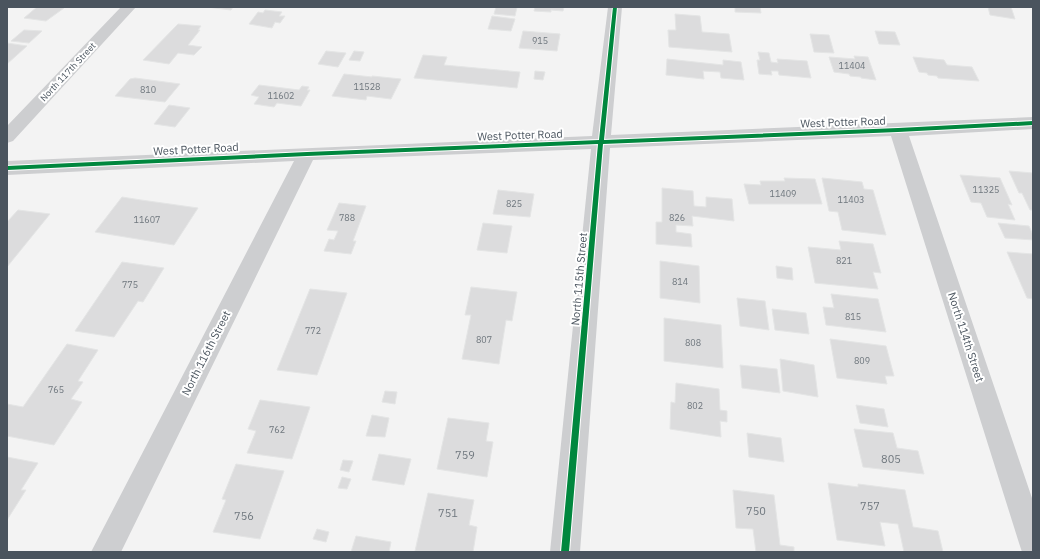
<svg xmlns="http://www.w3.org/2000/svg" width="1040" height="559" viewBox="0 0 1040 559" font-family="'IBM Plex Sans',sans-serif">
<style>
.building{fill:#dcdcdd;stroke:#e4e5e5}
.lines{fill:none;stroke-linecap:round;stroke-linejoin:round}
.minor{fill:#cdced0;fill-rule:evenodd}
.cycleway-casing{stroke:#fff;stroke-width:2}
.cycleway{fill:#00873e;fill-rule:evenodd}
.labels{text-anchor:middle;stroke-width:4;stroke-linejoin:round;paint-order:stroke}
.number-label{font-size:9px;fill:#6f777e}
.far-street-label{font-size:9px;fill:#4a545e;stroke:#fff}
.street-label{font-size:11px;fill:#4a545e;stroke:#fff}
.near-number-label{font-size:11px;fill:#6f777e}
</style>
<rect width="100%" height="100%" fill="#f3f3f3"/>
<!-- building -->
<path class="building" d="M 37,7 L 62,7 L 64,8 L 46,21 L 24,18 Z
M 207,7 L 233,7 L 231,10 Z
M 496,7 L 517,7 L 515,16 L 494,14 Z
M 535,7 L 564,7 L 563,11 L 551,10 L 551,12 L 534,11 Z
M 735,7 L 760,7 L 761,13 L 735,12 Z
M 988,7 L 1011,7 L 1015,19 L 990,15 Z
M 265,10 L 282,12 L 279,16 L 285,16 L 280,23 L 275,22 L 272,28 L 249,24 L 258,12 L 263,13 Z
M 675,14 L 700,16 L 702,32 L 729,34 L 732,52 L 669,47 L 668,30 L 676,30 Z
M 492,16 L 515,19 L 511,31 L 488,29 Z
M 178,24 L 201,26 L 198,30 L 200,30 L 188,45 L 202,47 L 194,55 L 178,53 L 169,64 L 143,60 Z
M 24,30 L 42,31 L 29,43 L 11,41 Z
M 523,31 L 560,34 L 557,51 L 519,48 Z
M 875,31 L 895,32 L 900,45 L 879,44 Z
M 810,34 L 829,35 L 834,53 L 814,52 Z
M 7,43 L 27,46 L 7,64 Z
M 326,51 L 346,53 L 338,67 L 318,64 Z
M 354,51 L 364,52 L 360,61 L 349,60 Z
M 758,52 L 769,53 L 771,62 L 778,63 L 777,59 L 807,61 L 811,78 L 779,75 L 778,71 L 771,71 L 772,75 L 759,74 L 757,60 L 760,60 Z
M 423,55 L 447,57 L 444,65 L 520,72 L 517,88 L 414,78 Z
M 854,56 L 868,57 L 876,80 L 861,78 L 861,77 L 850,76 L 849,74 L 834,72 L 829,57 L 855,59 Z
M 913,57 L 944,60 L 947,65 L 972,67 L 979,81 L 938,78 L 937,76 L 928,75 L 927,73 L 919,72 Z
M 667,59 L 723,65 L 723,60 L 741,62 L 744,80 L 721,78 L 720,72 L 703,71 L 704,79 L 666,75 Z
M 535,71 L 545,72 L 543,80 L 534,79 Z
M 344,74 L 372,77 L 372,76 L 401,79 L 391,99 L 367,96 L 366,100 L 332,96 Z
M 135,78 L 180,84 L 165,102 L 115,96 L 130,79 Z
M 259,85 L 299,90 L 302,86 L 309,87 L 307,90 L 310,90 L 301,106 L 277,103 L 274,107 L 254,104 L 259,97 L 251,95 Z
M 169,105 L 190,108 L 175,127 L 154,124 Z
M 1009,171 L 1033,173 L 1033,210 L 1030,210 L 1022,193 L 1019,193 Z
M 960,175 L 1000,178 L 1012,205 L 1008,204 L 1015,220 L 987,217 L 981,203 L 971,202 Z
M 784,178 L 815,179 L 822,204 L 749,204 L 744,184 L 761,185 L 760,181 L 785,181 Z
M 822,178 L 862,182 L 864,189 L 873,190 L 886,235 L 842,230 L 838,212 L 829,211 Z
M 662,188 L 693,191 L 694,206 L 706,207 L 706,197 L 732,199 L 734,221 L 692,216 L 693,226 L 676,225 L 676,232 L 691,234 L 692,247 L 656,244 L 656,222 L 662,222 Z
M 498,190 L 534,194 L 530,217 L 493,214 Z
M 122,197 L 141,200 L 198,208 L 174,245 L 95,232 Z
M 339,203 L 366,206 L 353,241 L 356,241 L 351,254 L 324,251 L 329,239 L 334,240 L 338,231 L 327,230 Z
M 18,210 L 50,214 L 7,267 L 7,222 Z
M 483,223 L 512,226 L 507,253 L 477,250 Z
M 998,223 L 1029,226 L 1033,235 L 1033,240 L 1005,238 Z
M 839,241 L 873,244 L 881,273 L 873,272 L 878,289 L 815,283 L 808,247 L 841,250 Z
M 1007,252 L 1033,254 L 1033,299 L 1027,298 Z
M 660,261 L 699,266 L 700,303 L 660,298 Z
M 122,262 L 164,268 L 143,302 L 138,301 L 114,337 L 75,331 Z
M 776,266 L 792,268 L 793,280 L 777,278 Z
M 471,287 L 517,292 L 512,321 L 506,320 L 499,364 L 462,359 L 471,315 L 465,315 Z
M 310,289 L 347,293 L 317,375 L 277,370 Z
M 831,294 L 878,299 L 886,332 L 826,325 L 823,307 L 834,308 Z
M 737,298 L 765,301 L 769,330 L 740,326 Z
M 772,309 L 806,313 L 809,334 L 775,330 Z
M 664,318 L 721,325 L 723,368 L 664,361 Z
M 830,339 L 886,346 L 894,376 L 885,376 L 887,384 L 837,378 Z
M 67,344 L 98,350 L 78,381 L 83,382 L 71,399 L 82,402 L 54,445 L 7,436 L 7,404 L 23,407 Z
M 780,359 L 814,365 L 818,397 L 783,391 Z
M 740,365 L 777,369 L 780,393 L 742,388 Z
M 676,383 L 719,389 L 720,410 L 727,411 L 727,422 L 720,421 L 721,437 L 670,429 L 671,402 L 675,403 Z
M 385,391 L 397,392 L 395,404 L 382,402 Z
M 260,400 L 310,407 L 292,459 L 247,453 L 256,431 L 248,429 Z
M 856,405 L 884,409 L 888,427 L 860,423 Z
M 372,415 L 389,418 L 385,437 L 366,436 Z
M 448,418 L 489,423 L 486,441 L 493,442 L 487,477 L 437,469 Z
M 854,429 L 893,433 L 897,448 L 918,451 L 924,474 L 863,467 Z
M 747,433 L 781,438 L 784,462 L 749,457 Z
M 379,454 L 411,459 L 404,485 L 372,480 Z
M 7,457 L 38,463 L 21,490 L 26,490 L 7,520 Z
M 343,460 L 353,461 L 349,472 L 340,470 Z
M 236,464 L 284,471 L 260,539 L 213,532 L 226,500 L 222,499 Z
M 342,477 L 351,479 L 347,489 L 338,488 Z
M 828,483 L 858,487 L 858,484 L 905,490 L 913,527 L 938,531 L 943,552 L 904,552 L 898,524 L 880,522 L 885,546 L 837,540 Z
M 733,490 L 774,495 L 780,545 L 794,547 L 794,552 L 756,552 L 753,529 L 736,528 Z
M 428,493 L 474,500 L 469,525 L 477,527 L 473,552 L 415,551 Z
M 317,529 L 329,532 L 326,542 L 313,539 Z
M 356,536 L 391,542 L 389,552 L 351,552 Z"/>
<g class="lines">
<!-- minor -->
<path class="minor" d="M 121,7 L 136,7 L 13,141 L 7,143 L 7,126 Z
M 608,7 L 622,7 L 611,135 L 1033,117 L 1033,129 L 909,136 L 1033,501 L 1033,552 L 1022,552 L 1019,543 L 891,136 L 610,148 L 580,552 L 550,552 L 591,149 L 313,160 L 121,552 L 91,552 L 294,161 L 7,175 L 7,161 L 592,136 Z"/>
<defs>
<path id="cycleway" d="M 613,7 L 617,7 L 604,140 L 898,128 L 1033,121 L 1033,125 L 898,132 L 603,144 L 569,552 L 561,552 L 598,144 L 307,156 L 7,170 L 7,166 L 307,152 L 599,140 Z"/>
</defs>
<!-- cycleway casing -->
<use href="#cycleway" class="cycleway-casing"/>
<!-- cycleway -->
<use href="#cycleway" class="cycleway"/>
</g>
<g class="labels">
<!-- number labels -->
<g class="number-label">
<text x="540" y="44">915</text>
<text x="852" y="69">11404</text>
<text x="367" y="90">11528</text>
<text x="148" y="93">810</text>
<text x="281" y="99">11602</text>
<text x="986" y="193">11325</text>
<text x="783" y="197">11409</text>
<text x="851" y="203">11403</text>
<text x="514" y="207">825</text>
<text x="347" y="221">788</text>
<text x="677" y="221">826</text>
<text x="147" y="223">11607</text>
<text x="844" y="264">821</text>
<text x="680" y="285">814</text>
<text x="130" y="288">775</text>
<text x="853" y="320">815</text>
<text x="313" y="334">772</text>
<text x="484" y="343">807</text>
<text x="693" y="346">808</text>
<text x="862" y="364">809</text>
<text x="56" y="393">765</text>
<text x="695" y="409">802</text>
<text x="277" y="433">762</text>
</g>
<!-- far-street labels -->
<g class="far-street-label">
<text transform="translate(68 72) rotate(-47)" y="3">North 117th Street</text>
</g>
<!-- street labels -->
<g class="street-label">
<text transform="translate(843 122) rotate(-2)" y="4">West Potter Road</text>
<text transform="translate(520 135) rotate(-2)" y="4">West Potter Road</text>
<text transform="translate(196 149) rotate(-3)" y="4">West Potter Road</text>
<text transform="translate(579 279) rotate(-85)" y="4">North 115th Street</text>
<text transform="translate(966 337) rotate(72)" y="4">North 114th Street</text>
<text transform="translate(206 353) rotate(-63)" y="4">North 116th Street</text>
</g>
<!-- near-number labels -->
<g class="near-number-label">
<text x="465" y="459">759</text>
<text x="891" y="463">805</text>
<text x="870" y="510">757</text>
<text x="756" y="515">750</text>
<text x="448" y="517">751</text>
<text x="244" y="520">756</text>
</g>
</g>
<!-- border -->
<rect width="1040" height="559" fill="none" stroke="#4a545e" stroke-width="16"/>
</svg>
